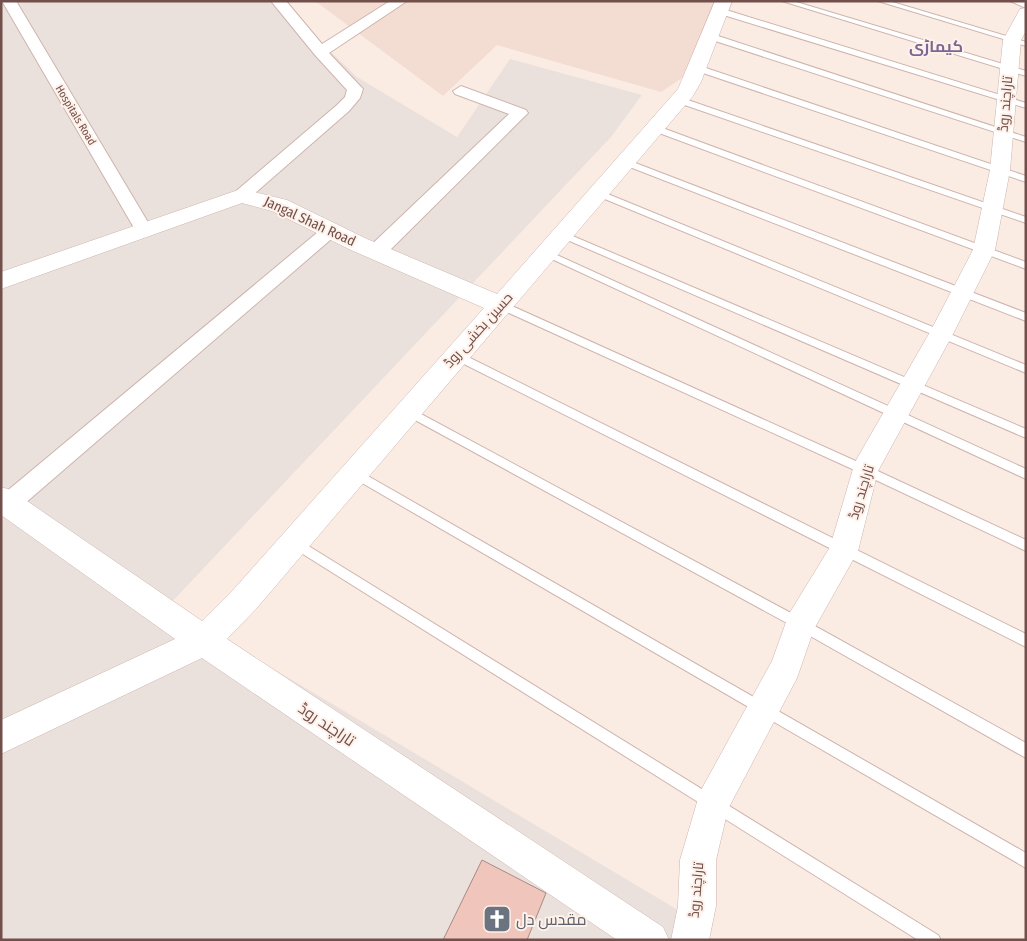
<svg xmlns="http://www.w3.org/2000/svg" width="1027" height="941" viewBox="0 0 1027 941" font-family="'Fira Sans Condensed',Cairo,sans-serif">
<style>
.residential{fill:#f3dcd1}
.industrial{fill:#eae1dd}
.building{fill:#f0c5bb;stroke:#a88a83}
.lines{fill:none;stroke-linecap:round;stroke-linejoin:round}
.service-casing{stroke:#ceb4ad;stroke-width:2}
.minor-casing{stroke:#ceb4ad;stroke-width:2}
.tertiary-casing{stroke:#ceb4ad;stroke-width:1}
.service{fill:#fff;fill-rule:evenodd}
.minor{fill:#fff;fill-rule:evenodd}
.tertiary{fill:#fff;fill-rule:evenodd}
.labels{text-anchor:middle;stroke-width:4;stroke-linejoin:round;paint-order:stroke}
.far-street-label{font-size:11px;fill:#724f4a;stroke:#fef1e9}
.street-label{font-size:14px;fill:#724f4a;stroke:#fef1e9}
.far-district-label{font-size:16px;font-weight:bold;fill:#7b6695;stroke:#fef1e9}
.near-street-label{font-size:16px;fill:#724f4a;stroke:#fef1e9}
.near-worship-label{font-size:16px;fill:#5b616d;stroke:#fef1e9;text-anchor:start}
</style>
<rect width="100%" height="100%" fill="#fbece3"/>
<!-- residential -->
<path class="residential" d="M 315,1 L 734,1 L 697,68 L 661,92 L 497,45 L 443,96 Z"/>
<!-- industrial -->
<path class="industrial" d="M 1,1 L 278,1 L 357,77 L 457,137 L 510,59 L 642,95 L 611,137 L 168,606 L 693,919 L 685,940 L 1,940 Z"/>
<!-- building -->
<path class="building" d="M 482,860 L 546,893 L 527,940 L 443,940 Z"/>
<g class="lines">
<defs>
<path id="service" d="M 782,1 L 793,1 L 1026,71 L 1026,76 Z
M 878,1 L 889,1 L 1026,42 L 1026,46 Z
M 717,9 L 723,9 L 1026,103 L 1026,108 L 717,13 Z
M 706,34 L 712,34 L 1026,137 L 1026,142 L 706,38 Z
M 694,66 L 700,66 L 1026,176 L 1026,182 L 694,70 Z
M 676,98 L 682,98 L 1026,217 L 1026,223 L 676,102 Z
M 651,126 L 657,126 L 1026,262 L 1026,269 L 651,130 Z
M 625,159 L 1026,313 L 1026,321 L 622,164 L 621,162 Z
M 598,190 L 1026,365 L 1026,373 L 595,195 L 595,191 Z
M 561,231 L 1026,429 L 1026,438 L 558,236 L 556,234 Z
M 546,250 L 1026,469 L 1026,479 L 543,255 L 541,253 Z
M 501,301 L 869,467 L 1026,540 L 1026,551 L 861,473 L 498,308 L 496,305 Z
M 456,351 L 1026,634 L 1026,647 L 452,358 L 451,355 Z
M 408,407 L 804,620 L 1026,743 L 1026,758 L 796,628 L 404,414 L 403,411 L 404,408 Z
M 354,468 L 1026,853 L 1026,868 L 350,476 L 348,473 L 350,470 Z
M 294,537 L 938,935 L 941,940 L 918,940 L 290,546 L 288,542 L 290,538 Z"/>
<path id="minor" d="M 2,1 L 16,1 L 152,229 L 149,233 L 143,235 L 137,233 Z
M 271,1 L 286,1 L 322,44 L 390,1 L 407,1 L 329,53 L 363,89 L 360,98 L 349,111 L 247,200 L 235,200 L 232,196 L 235,192 L 337,105 L 345,97 L 347,90 L 315,55 Z
M 1010,1 L 1026,1 L 1026,8 Z
M 461,86 L 526,110 L 528,113 L 383,257 L 376,258 L 369,257 L 367,252 L 369,247 L 509,114 L 455,94 L 453,91 Z
M 330,225 L 336,227 L 339,231 L 336,235 L 16,511 L 8,514 L 1,512 L 1,496 L 324,227 Z"/>
<path id="tertiary" d="M 715,1 L 732,1 L 701,82 L 693,96 L 256,609 L 227,639 L 663,927 L 669,940 L 617,940 L 202,658 L 1,754 L 1,720 L 175,639 L 1,515 L 1,487 L 11,490 L 202,621 L 234,589 L 484,308 L 351,250 L 272,211 L 242,203 L 1,289 L 1,272 L 241,189 L 287,200 L 367,239 L 497,294 L 678,89 Z
M 1026,8 L 1026,31 L 1021,40 L 1010,170 L 995,250 L 953,334 L 878,471 L 858,551 L 814,629 L 797,678 L 728,809 L 716,860 L 716,906 L 709,940 L 671,940 L 678,906 L 680,860 L 700,792 L 772,661 L 789,614 L 830,547 L 855,462 L 930,332 L 973,250 L 990,170 L 1003,40 L 1020,9 Z"/>
</defs>
<!-- service casing -->
<use href="#service" class="service-casing"/>
<!-- minor casing -->
<use href="#minor" class="minor-casing"/>
<!-- tertiary casing -->
<use href="#tertiary" class="tertiary-casing"/>
<!-- service -->
<use href="#service" class="service"/>
<!-- minor -->
<use href="#minor" class="minor"/>
<!-- tertiary -->
<use href="#tertiary" class="tertiary"/>
</g>
<!-- icons -->
<defs>
<symbol id="church-square" viewBox="-11 -11 22 22"><rect x="-9" y="-9" width="18" height="18" rx="4" fill="#6b7280" stroke="#fef1e9"/><path d="M-1.2-6h2.4v3.5h3.3v2.4h-3.3V6h-2.4V-.1h-3.3v-2.4h3.3Z" fill="#fff"/></symbol>
</defs>
<g fill-rule="evenodd">
<use href="#church-square" x="481" y="903" width="32" height="32"/>
</g>
<g class="labels">
<!-- far-street labels -->
<g class="far-street-label">
<text transform="translate(76 115) rotate(59)" y="4">Hospitals Road</text>
</g>
<!-- street labels -->
<g class="street-label">
<text transform="translate(1005 104) rotate(-85)" y="5">تاراچند روڈ</text>
<text transform="translate(310 221) rotate(25)" y="5">Jangal Shah Road</text>
<text transform="translate(478 330) rotate(-48)" y="5">حسین بخشی روڈ</text>
<text transform="translate(861 492) rotate(-73)" y="5">تاراچند روڈ</text>
<text transform="translate(696 890) rotate(-85)" y="5">تاراچند روڈ</text>
</g>
<!-- far-district labels -->
<g class="far-district-label">
<text x="936" y="52">کیماڑی</text>
</g>
<!-- near-street labels -->
<g class="near-street-label">
<text transform="translate(327 724) rotate(34)" y="6">تاراچند روڈ</text>
</g>
<!-- near-worship labels -->
<g class="near-worship-label">
<text x="516" y="925">مقدس دل</text>
</g>
</g>
<!-- border -->
<rect width="1027" height="941" fill="none" stroke="#724f4a" stroke-width="5"/>
</svg>
